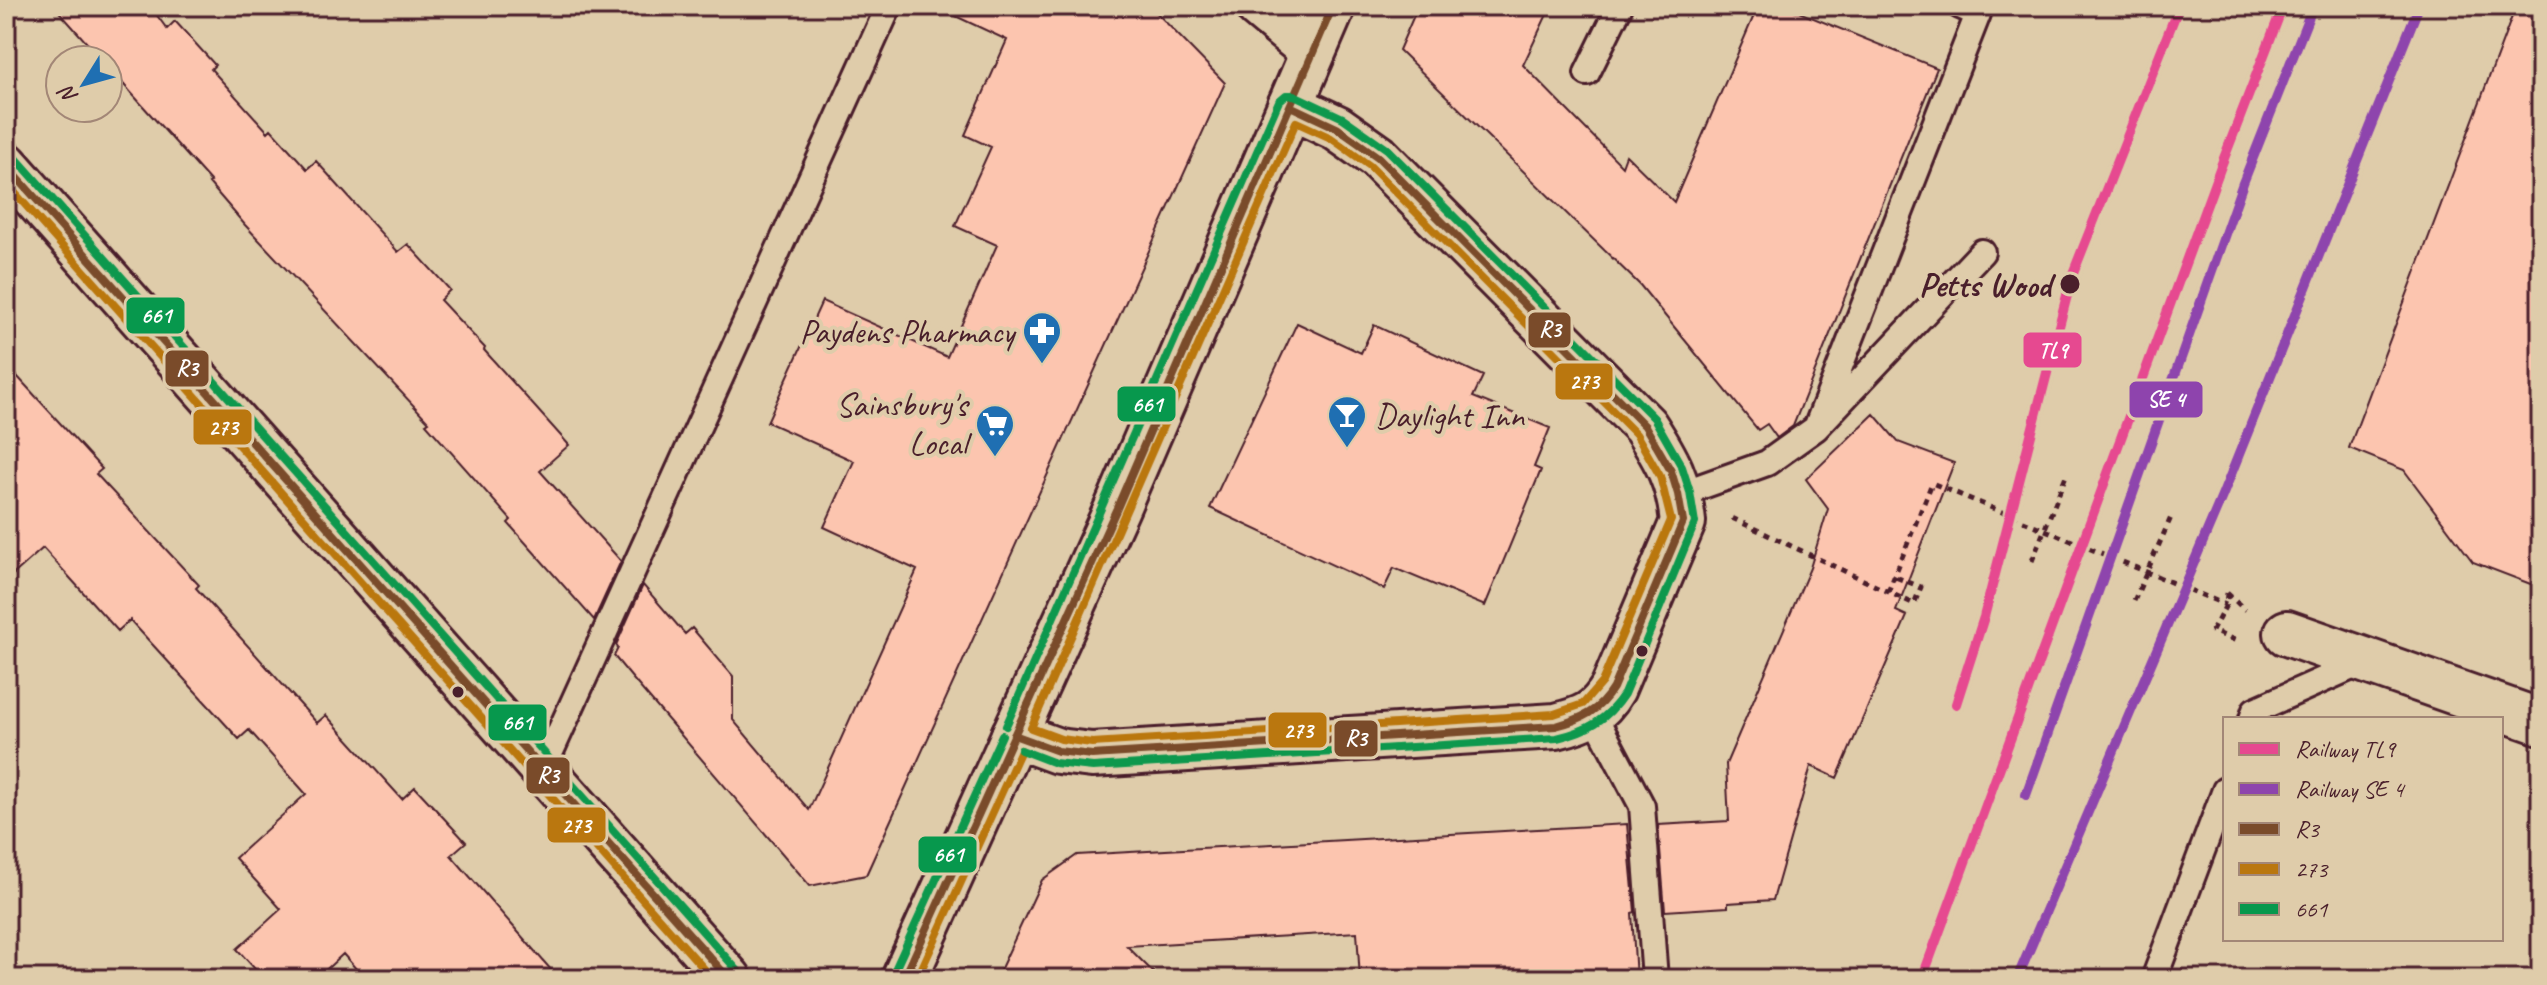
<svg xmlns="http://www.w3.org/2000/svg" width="2547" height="985" viewBox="0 0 2547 985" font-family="Caveat,sans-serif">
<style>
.building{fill:#fcc5af;stroke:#4a1f2b;stroke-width:2}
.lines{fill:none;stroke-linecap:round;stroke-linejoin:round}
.service-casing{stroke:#4a1f2b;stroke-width:30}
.minor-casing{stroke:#4a1f2b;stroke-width:50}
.tertiary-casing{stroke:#4a1f2b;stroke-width:50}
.path{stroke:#4a1f2b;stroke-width:5;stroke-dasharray:6 6;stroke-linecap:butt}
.service{stroke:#dfccaa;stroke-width:24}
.minor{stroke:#dfccaa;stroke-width:44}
.tertiary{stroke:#dfccaa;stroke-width:44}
.bus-1-casing{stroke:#dfccaa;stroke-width:14}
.bus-2-casing{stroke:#dfccaa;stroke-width:14}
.bus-3-casing{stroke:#dfccaa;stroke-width:14}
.bus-1{stroke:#7a4b2a;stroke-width:8}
.bus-2{stroke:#ba770f;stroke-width:8}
.bus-3{stroke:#07984d;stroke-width:8}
.rail-1-casing{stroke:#dfccaa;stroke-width:16}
.rail-2-casing{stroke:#dfccaa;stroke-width:16}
.rail-1{stroke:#e64990;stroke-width:10}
.rail-2{stroke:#8e44ad;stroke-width:10}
.stop-dot{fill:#4a1f2b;stroke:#dfccaa;stroke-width:3}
.labels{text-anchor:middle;stroke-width:8;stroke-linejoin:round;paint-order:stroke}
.stop-label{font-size:34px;font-weight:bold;fill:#4a1f2b;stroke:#dfccaa;text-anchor:end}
.poi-label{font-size:34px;fill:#4a1f2b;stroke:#dfccaa;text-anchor:end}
.line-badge{stroke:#dfccaa;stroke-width:3}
.badge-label{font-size:22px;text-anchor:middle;font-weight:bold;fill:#fff}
</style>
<rect width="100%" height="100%" fill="#dfccaa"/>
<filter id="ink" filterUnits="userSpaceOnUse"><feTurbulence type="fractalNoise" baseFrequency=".0125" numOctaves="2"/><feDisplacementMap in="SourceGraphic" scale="16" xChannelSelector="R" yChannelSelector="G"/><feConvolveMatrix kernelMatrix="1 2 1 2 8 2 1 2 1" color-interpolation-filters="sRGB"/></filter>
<g filter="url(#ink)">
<!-- building -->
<path class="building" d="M 54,6 L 150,6 L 167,29 L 175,21 L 215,65 L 211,69 L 268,132 L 271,129 L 307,169 L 316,161 L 398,252 L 408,244 L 450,290 L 440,300 L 485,348 L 484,350 L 569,445 L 540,471 L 621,561 L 594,620 L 508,523 L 511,520 L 426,424 L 429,422 L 245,225 L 209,183 L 211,182 L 108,67 L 108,60 L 102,60 Z
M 934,6 L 1150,6 L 1225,83 L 866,875 L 810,886 L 633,679 L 614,656 L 618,648 L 616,645 L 643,585 L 685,634 L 692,628 L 733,676 L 733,720 L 809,810 L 917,570 L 824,527 L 854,461 L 767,422 L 822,301 L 947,357 L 997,245 L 955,226 L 991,147 L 965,135 L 1007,40 Z
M 1418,6 L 1551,6 L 1523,65 L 1622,166 L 1626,155 L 1674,202 L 1758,6 L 1784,6 L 1937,68 L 1793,426 L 1777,438 L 1767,424 L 1758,430 L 1640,285 L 1399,50 Z
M 2516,6 L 2541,6 L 2541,588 L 2473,562 L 2404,470 L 2349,448 Z
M 1297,323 L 1361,353 L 1374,325 L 1483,376 L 1473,397 L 1550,428 L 1534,467 L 1541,470 L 1485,606 L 1394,568 L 1384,589 L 1210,508 Z
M 6,364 L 102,469 L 96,474 L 199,585 L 196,588 L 317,723 L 326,715 L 402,799 L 415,787 L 466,842 L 451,855 L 559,979 L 365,979 L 343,954 L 316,979 L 264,979 L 237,949 L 281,909 L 235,858 L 306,794 L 249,730 L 239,739 L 130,620 L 118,631 L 43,548 L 6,581 Z
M 1874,414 L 1898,442 L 1954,463 L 1896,611 L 1907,616 L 1837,778 L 1811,766 L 1773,900 L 1728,903 L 1728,907 L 1665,911 L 1658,825 L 1729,821 L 1726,764 L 1810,568 L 1828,509 L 1806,479 Z
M 1627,824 L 1635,912 L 1632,913 L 1636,979 L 1360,979 L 1357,932 L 1127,946 L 1160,979 L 996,979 L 1042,880 L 1077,855 Z"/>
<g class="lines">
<defs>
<path id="service" d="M 1587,73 L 1620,6
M 1816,428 L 1978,14 L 1960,6
M 1680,494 L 1767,463 L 1816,428 L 1982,252
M 1593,713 L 1642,806 L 1655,979
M 2252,719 L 2255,710 L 2363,662
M 543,769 L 889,6
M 2154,979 L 2225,790"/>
<path id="minor" d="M 1258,6 L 1312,51
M 2287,633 L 2541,722
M 1014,735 L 1058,751 L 1092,755 L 1556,726 C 1584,719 1598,714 1613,688 L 1683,522 C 1679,481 1667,460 1645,426 L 1378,157 L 1337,128 L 1290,106"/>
<path id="tertiary" d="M 6,165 L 729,979
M 904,979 L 1117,508 L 1333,6"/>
</defs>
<!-- service casing -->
<use href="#service" class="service-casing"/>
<!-- minor casing -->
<use href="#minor" class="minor-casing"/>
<!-- tertiary casing -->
<use href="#tertiary" class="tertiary-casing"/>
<!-- path -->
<path class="path" d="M 1732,518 L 1914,604 L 1921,587 L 1893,576
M 2032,561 L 2067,473
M 1888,592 L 1932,483 L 2226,605
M 2227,593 L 2226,605 L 2212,631 L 2237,641
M 2227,593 L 2245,610
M 2134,601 L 2172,515"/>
<!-- service -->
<use href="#service" class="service"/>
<!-- minor -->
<use href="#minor" class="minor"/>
<!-- tertiary -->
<use href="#tertiary" class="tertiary"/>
<defs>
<path id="bus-1" d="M 6,165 L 729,979
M 1014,735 L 1058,751 L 1092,755 L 1556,726 C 1582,719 1599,711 1613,688 L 1683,522 L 1678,494 L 1671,471 L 1645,426 L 1378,157 L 1337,128 L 1290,106
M 904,979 L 1117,508 L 1333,6"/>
<path id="bus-2" d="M 1296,122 L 1331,138 L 1370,166 L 1636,434 L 1660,476 L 1671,520 L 1602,682 L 1583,704 L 1554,714 L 1092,743 L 1061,739 L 1031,728 Z
M 6,183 L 713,979
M 917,979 L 1021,750"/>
<path id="bus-3" d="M 15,157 L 738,971
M 1006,726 L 1279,101 L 1286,95 L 1294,95 L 1343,118 L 1387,149 L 1654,418 L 1682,467 L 1690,492 L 1695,523 L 1624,694 C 1607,720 1587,731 1557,738 L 1093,767 L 1055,763 L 1021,750
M 893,974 L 1002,735"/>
</defs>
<!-- bus-1 casing -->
<use href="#bus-1" class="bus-1-casing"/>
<!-- bus-2 casing -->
<use href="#bus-2" class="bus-2-casing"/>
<!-- bus-3 casing -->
<use href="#bus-3" class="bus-3-casing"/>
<!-- bus-1 -->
<use href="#bus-1" class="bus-1"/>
<!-- bus-2 -->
<use href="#bus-2" class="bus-2"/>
<!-- bus-3 -->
<use href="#bus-3" class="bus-3"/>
<defs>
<path id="rail-1" d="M 1956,704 L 1984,617 L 2072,276 L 2179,6
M 1922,979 L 2221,166 L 2283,6"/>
<path id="rail-2" d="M 2026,795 L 2243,183 L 2313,6
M 2017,979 L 2223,494 L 2419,6"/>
</defs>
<!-- rail-1 casing -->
<use href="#rail-1" class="rail-1-casing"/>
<!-- rail-2 casing -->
<use href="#rail-2" class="rail-2-casing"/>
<!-- rail-1 -->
<use href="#rail-1" class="rail-1"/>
<!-- rail-2 -->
<use href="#rail-2" class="rail-2"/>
</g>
</g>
<!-- icons -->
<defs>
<symbol id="pharmacy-pin" viewBox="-11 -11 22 30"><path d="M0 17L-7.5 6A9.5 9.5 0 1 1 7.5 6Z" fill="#1f6fb2" stroke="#dfccaa"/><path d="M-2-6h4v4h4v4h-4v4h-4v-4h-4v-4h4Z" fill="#fff"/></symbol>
<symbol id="bar-pin" viewBox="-11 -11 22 30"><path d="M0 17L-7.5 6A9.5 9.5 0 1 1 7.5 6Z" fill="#1f6fb2" stroke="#dfccaa"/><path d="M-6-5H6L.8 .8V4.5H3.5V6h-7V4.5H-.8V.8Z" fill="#fff"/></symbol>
<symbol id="supermarket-pin" viewBox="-11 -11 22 30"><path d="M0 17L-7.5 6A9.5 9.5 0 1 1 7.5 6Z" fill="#1f6fb2" stroke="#dfccaa"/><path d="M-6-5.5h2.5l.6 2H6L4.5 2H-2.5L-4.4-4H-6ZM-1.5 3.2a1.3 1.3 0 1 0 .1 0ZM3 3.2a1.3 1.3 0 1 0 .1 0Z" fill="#fff"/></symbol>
</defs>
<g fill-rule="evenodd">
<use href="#pharmacy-pin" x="1020" y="309" width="44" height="60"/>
<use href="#bar-pin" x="1325" y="393" width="44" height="60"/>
<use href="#supermarket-pin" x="973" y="402" width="44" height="60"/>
</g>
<!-- markers -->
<g class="stop-dot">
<circle cx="2070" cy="284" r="11"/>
<circle cx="1642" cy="651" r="7"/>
<circle cx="458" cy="692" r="7"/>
</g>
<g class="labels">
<!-- stop labels -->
<g class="stop-label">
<text x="2051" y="296">Petts Wood</text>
</g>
<!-- poi labels -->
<g class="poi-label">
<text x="1014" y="343">Paydens Pharmacy</text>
<text x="967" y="416">Sainsbury's<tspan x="967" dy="39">Local</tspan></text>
<text x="1375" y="427" text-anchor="start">Daylight Inn</text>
</g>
</g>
<g class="line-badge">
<rect x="125" y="296" width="61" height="39" rx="8" fill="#07984d"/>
<rect x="1527" y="311" width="45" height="38" rx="8" fill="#7a4b2a"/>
<rect x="2022" y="331" width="61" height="38" rx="8" fill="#e64990"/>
<rect x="164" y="349" width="46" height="39" rx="8" fill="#7a4b2a"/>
<rect x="1554" y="362" width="60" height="39" rx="8" fill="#ba770f"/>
<rect x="2128" y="380" width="76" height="39" rx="8" fill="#8e44ad"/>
<rect x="1116" y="385" width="61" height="38" rx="8" fill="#07984d"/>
<rect x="192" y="408" width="61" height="38" rx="8" fill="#ba770f"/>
<rect x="487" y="703" width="61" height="39" rx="8" fill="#07984d"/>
<rect x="1267" y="711" width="61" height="38" rx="8" fill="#ba770f"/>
<rect x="1333" y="719" width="46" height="39" rx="8" fill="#7a4b2a"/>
<rect x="525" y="756" width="46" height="39" rx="8" fill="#7a4b2a"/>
<rect x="546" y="806" width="61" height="38" rx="8" fill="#ba770f"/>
<rect x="917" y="835" width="61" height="39" rx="8" fill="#07984d"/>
</g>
<g class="badge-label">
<text x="156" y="323">661</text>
<text x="1550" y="337">R3</text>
<text x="2053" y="358">TL9</text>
<text x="187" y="376">R3</text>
<text x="1584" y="389">273</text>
<text x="2166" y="407">SE 4</text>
<text x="1147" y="412">661</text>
<text x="223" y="435">273</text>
<text x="517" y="730">661</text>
<text x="1298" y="738">273</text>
<text x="1356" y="746">R3</text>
<text x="548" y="783">R3</text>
<text x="576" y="833">273</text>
<text x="948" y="862">661</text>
</g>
<!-- margin -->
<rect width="2547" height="985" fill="none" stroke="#dfccaa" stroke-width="32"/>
<rect x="16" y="16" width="2515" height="953" fill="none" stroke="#4a1f2b" stroke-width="3" filter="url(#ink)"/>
<!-- legend -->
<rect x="2223" y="717" width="280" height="224" fill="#dfccaa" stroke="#a38777" stroke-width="2"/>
<rect x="2239" y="743" width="40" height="12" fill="#e64990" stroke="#a38777" stroke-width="2"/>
<text x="2295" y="757" font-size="24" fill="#4a1f2b">Railway TL9</text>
<rect x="2239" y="783" width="40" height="12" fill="#8e44ad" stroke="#a38777" stroke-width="2"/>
<text x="2295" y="797" font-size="24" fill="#4a1f2b">Railway SE 4</text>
<rect x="2239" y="823" width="40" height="12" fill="#7a4b2a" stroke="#a38777" stroke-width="2"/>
<text x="2295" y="837" font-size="24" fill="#4a1f2b">R3</text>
<rect x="2239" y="863" width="40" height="12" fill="#ba770f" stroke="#a38777" stroke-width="2"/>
<text x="2295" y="877" font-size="24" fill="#4a1f2b">273</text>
<rect x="2239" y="903" width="40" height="12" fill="#07984d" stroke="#a38777" stroke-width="2"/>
<text x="2295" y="917" font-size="24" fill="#4a1f2b">661</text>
<!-- north arrow -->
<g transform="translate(84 84) rotate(233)"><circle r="38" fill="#dfccaa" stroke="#a38777" stroke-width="2"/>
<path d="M0-6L14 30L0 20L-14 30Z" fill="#1f6fb2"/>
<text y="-12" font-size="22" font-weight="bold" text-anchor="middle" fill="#4a1f2b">N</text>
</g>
</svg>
